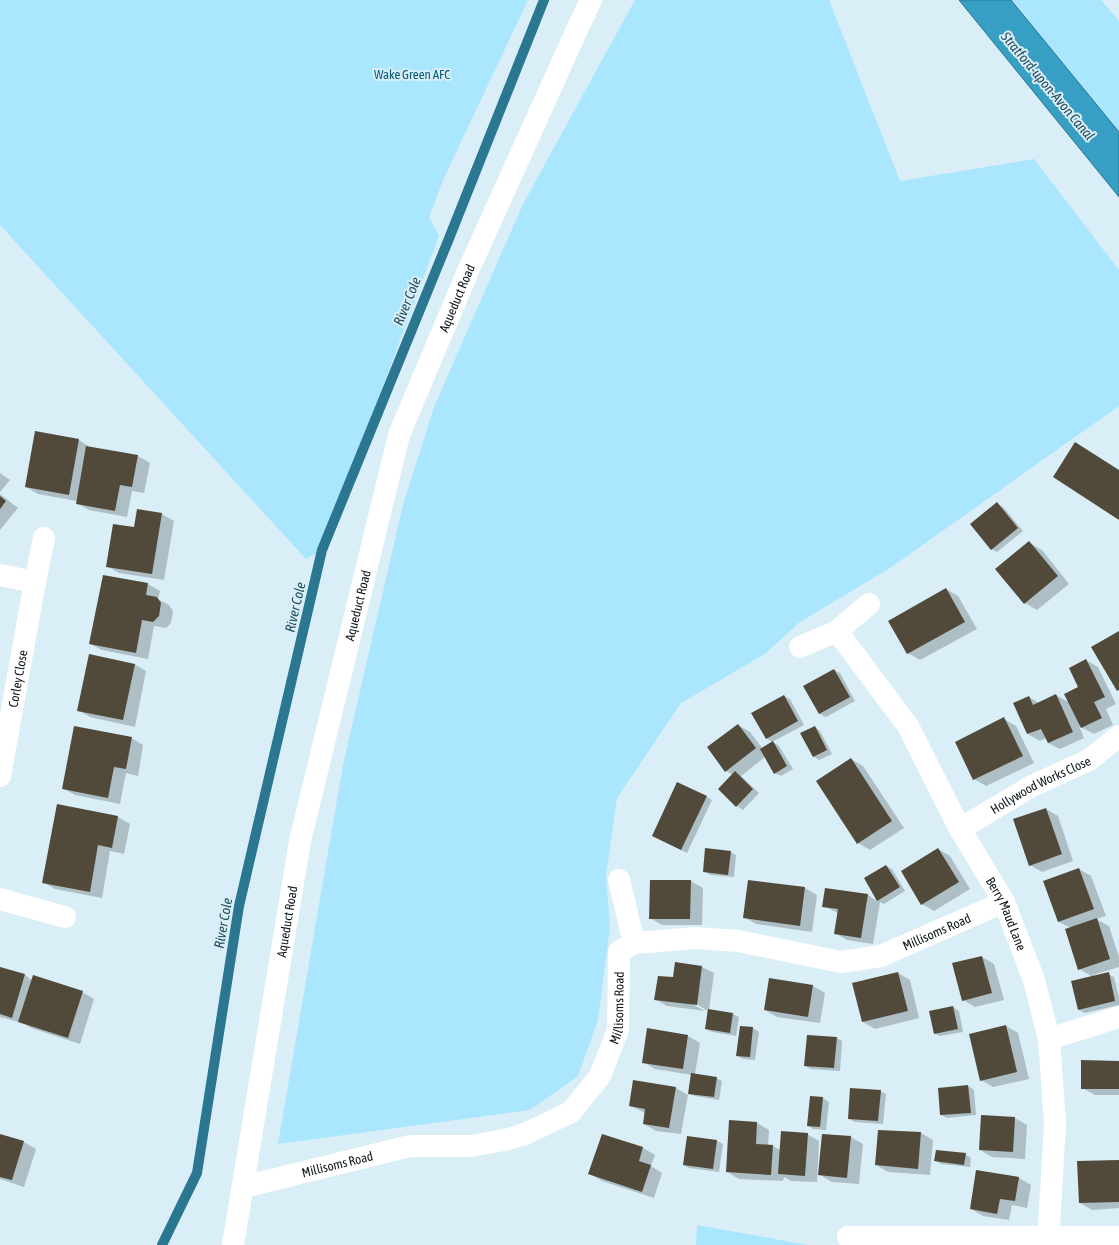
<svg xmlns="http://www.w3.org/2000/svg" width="1119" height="1245" viewBox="0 0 1119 1245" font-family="'Asap Condensed',sans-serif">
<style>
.green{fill:#abe6ff}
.water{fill:#379fc4;stroke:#2b7691}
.shadow{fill:#0003}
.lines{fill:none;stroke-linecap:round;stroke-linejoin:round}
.stream{stroke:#2b7691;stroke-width:10}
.building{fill:#514a3b}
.minor{stroke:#fff;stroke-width:22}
.tertiary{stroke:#fff;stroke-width:22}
.labels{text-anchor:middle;stroke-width:4;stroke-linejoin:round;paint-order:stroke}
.park-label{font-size:13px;fill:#0a5e78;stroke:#d9eef7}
.street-label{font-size:13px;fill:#0e1619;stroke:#d9eef7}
.water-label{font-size:14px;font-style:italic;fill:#224d5e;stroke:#d9eef7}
</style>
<rect width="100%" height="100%" fill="#d9eef7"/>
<!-- green -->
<path class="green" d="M 0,0 L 528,0 L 444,178 L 429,217 L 439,236 L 322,550 L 306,559 L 0,225 Z
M 635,0 L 829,0 L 900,181 L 1034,159 L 1119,270 L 1119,406 L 890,568 L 800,622 L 765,654 L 681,703 L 617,798 L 606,876 L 610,927 L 598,1020 L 578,1076 L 530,1110 L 278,1144 L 343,765 L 403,505 L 434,407 L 523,204 Z
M 1012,0 L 1101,0 L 1119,21 L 1119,132 Z
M 697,1225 L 808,1245 L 696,1245 Z"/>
<!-- water -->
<path class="water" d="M 959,0 L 1011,0 L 1119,132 L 1119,197 Z"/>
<!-- shadow -->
<path class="shadow" d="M 36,432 L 79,440 L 91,448 L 138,456 L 150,463 L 144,493 L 132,491 L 127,517 L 89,510 L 77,503 L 77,501 L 38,494 L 26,487 Z
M 0,473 L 10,480 L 0,492 Z
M 0,494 L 18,508 L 0,530 Z
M 997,504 L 1003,507 L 1023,531 L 997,552 L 991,549 Z
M 138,510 L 162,514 L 174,521 L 164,580 L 119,573 L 107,566 L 135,529 Z
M 1030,543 L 1042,550 L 1069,584 L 1037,610 L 1025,603 Z
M 148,584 L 160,591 L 158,599 L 169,605 L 173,611 L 171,623 L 166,628 L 154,626 L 148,659 L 102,650 L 90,644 Z
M 946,589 L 958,596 L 977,629 L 920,660 L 908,653 Z
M 1086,660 L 1098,667 L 1116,704 L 1106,709 L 1113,725 L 1094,734 L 1079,726 L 1084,738 L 1060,749 L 1048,743 L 1046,738 L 1040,741 L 1028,734 L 1014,703 L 1029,697 L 1039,703 L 1056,695 L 1070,703 L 1080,687 Z
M 134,664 L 146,671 L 135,727 L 90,717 L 78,710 Z
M 834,670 L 840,673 L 855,701 L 826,717 L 820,714 L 804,686 Z
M 784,696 L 790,699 L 804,725 L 772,742 L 766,738 Z
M 1004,719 L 1016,726 L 1034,763 L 986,786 L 974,779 Z
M 738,725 L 750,732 L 763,749 L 773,742 L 779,746 L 793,769 L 781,776 L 775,773 L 765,757 L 741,776 L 759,793 L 743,810 L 737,806 L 719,789 L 733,775 L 726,771 Z
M 815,727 L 820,731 L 832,754 L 819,760 L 813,756 Z
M 131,738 L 143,745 L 138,776 L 126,773 L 120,804 L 75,795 L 63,788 Z
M 851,759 L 863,766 L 904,828 L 870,850 L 858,843 Z
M 707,797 L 712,800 L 687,853 L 659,839 Z
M 1046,809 L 1058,816 L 1073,861 L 1042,872 L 1030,865 Z
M 118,817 L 130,824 L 124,854 L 110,851 L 102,898 L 55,889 L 43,882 Z
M 938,849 L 950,856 L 970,889 L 934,911 L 922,904 Z
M 730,852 L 736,855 L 734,877 L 710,875 L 704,871 Z
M 886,866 L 892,869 L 905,891 L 884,904 L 880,902 L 873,944 L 847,940 L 835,933 L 838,913 L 824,906 L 868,895 L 878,902 L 865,879 Z
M 1079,869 L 1091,876 L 1106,916 L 1096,919 L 1109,926 L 1119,957 L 1119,967 L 1093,975 L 1094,977 L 1108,974 L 1114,977 L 1119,997 L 1119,1005 L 1085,1013 L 1079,1010 L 1093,977 L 1079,969 L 1071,928 L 1059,922 Z
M 691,881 L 703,888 L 702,925 L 662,925 L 650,918 Z
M 805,888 L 817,895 L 812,932 L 756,924 L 744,917 Z
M 982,957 L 994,964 L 1004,1000 L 975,1007 L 963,1000 Z
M 702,967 L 714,973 L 709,1010 L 733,1014 L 739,1017 L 736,1036 L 712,1032 L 706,1029 L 708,1011 L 693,1002 L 692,1004 L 705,1011 L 667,1006 L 655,999 L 674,978 Z
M 0,968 L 25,975 L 32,980 L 82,992 L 94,999 L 80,1044 L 31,1028 L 23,1023 L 0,1017 Z
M 898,973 L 910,980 L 919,1018 L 875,1029 L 863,1022 Z
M 813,986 L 825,993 L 820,1023 L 777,1017 L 765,1010 Z
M 953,1007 L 959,1011 L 963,1032 L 940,1036 L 934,1033 Z
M 1006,1026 L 1018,1033 L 1029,1079 L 993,1087 L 981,1080 Z
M 753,1028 L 759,1032 L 755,1060 L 743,1059 L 737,1056 Z
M 648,1029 L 688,1036 L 700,1043 L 695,1074 L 716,1078 L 722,1081 L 719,1100 L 695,1096 L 689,1093 L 692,1075 L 655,1069 L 643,1062 Z
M 837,1038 L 842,1041 L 840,1071 L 811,1069 L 805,1066 Z
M 1119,1062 L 1119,1095 L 1095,1095 L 1082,1088 Z
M 634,1082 L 676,1088 L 688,1095 L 681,1134 L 656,1131 L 644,1124 L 645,1113 L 630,1106 Z
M 968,1086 L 974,1090 L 976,1115 L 947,1118 L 941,1115 Z
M 880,1091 L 886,1094 L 883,1124 L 855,1122 L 849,1119 Z
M 811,1097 L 823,1098 L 829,1102 L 826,1130 L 813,1129 L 808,1126 Z
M 1015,1118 L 1027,1125 L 1025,1159 L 992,1157 L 980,1150 Z
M 757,1123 L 769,1130 L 768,1146 L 773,1146 L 780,1150 L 807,1134 L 819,1141 L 817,1182 L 791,1181 L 784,1177 L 783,1181 L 739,1179 L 727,1172 Z
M 921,1133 L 933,1140 L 930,1175 L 888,1172 L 876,1165 Z
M 0,1135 L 24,1142 L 36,1149 L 24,1187 L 0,1179 Z
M 602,1135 L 643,1148 L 655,1155 L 651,1166 L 662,1173 L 654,1198 L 602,1181 L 590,1174 Z
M 851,1137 L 863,1144 L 859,1184 L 832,1182 L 820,1175 Z
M 717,1141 L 723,1144 L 719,1172 L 689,1168 L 684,1165 Z
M 965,1154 L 971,1158 L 970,1167 L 941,1164 L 935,1160 Z
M 1119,1161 L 1119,1208 L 1092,1210 L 1080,1203 Z
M 1019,1178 L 1031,1185 L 1027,1208 L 1012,1205 L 1009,1220 L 983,1216 L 971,1209 Z"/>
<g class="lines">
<!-- stream -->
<path class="stream" d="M 162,1245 L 197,1173 L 239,906 L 322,550 L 448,241 L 544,0"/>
</g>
<!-- building -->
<path class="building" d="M 35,431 L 79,439 L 69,495 L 25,487 Z
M 1075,442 L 1119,470 L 1119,520 L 1053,477 Z
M 86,446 L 138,455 L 132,487 L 120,485 L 115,511 L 76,504 Z
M 0,496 L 6,501 L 0,509 Z
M 997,502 L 1018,528 L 991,550 L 970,524 Z
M 137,509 L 162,513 L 152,574 L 106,567 L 113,524 L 134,527 Z
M 1029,541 L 1058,576 L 1024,604 L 995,569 Z
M 103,575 L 148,583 L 146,595 L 157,597 L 161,603 L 159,616 L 153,622 L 142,620 L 136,653 L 89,644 Z
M 946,588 L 965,622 L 907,654 L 888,621 Z
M 1119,631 L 1119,690 L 1117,691 L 1091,647 Z
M 89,654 L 135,664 L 123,720 L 77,711 Z
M 1086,659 L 1105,697 L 1094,702 L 1102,718 L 1081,728 L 1064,694 L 1078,687 L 1069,668 Z
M 834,669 L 850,697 L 819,714 L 803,686 Z
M 1056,694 L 1073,732 L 1048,743 L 1041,729 L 1027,734 L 1013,703 L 1029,696 L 1033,705 Z
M 784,695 L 798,721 L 766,739 L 751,713 Z
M 1004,717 L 1023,756 L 973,780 L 955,742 Z
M 738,724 L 756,748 L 725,772 L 707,747 Z
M 74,726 L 132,737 L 126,769 L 114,767 L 108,798 L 62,789 Z
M 815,726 L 827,750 L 813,757 L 800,733 Z
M 773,741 L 787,766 L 774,774 L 760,749 Z
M 851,758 L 892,821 L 857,844 L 816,781 Z
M 735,771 L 753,789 L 736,807 L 718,789 Z
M 677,782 L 707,796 L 681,850 L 652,836 Z
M 57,804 L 118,816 L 112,848 L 98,845 L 90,892 L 42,883 Z
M 1046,808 L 1062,854 L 1029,866 L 1013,819 Z
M 705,848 L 731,851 L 728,875 L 703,872 Z
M 938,848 L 959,882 L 921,905 L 901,871 Z
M 886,865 L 900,887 L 877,901 L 864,878 Z
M 1079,868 L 1094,909 L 1058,922 L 1043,881 Z
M 650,880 L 691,880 L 690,919 L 649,919 Z
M 748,880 L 805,887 L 800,926 L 743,918 Z
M 825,888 L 868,894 L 861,938 L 834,934 L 838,909 L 822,907 Z
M 1097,918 L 1110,959 L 1078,970 L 1065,929 Z
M 982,956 L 992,993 L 962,1001 L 952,963 Z
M 675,962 L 702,966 L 697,1005 L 654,1000 L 658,976 L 673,977 Z
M 0,967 L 25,974 L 12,1018 L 0,1014 Z
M 898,972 L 908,1011 L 862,1022 L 852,983 Z
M 1109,972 L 1115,1001 L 1078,1010 L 1071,981 Z
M 33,975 L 83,991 L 68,1038 L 18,1022 Z
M 769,978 L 813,985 L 808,1017 L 764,1010 Z
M 953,1006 L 958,1029 L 934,1034 L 929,1011 Z
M 708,1009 L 733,1013 L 730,1033 L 705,1029 Z
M 1006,1025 L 1017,1072 L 980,1081 L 969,1034 Z
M 740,1026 L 753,1027 L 750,1057 L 736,1056 Z
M 647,1028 L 688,1035 L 683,1069 L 642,1063 Z
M 807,1035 L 837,1037 L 834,1068 L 804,1066 Z
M 1081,1060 L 1119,1061 L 1119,1089 L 1081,1089 Z
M 691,1073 L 717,1077 L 714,1097 L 688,1094 Z
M 633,1080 L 676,1087 L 669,1128 L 643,1124 L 645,1109 L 629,1106 Z
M 968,1085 L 971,1113 L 940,1115 L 938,1088 Z
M 850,1088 L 881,1090 L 878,1121 L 848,1119 Z
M 810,1096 L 823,1097 L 820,1127 L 807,1126 Z
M 981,1115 L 1015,1117 L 1013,1152 L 979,1150 Z
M 729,1120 L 757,1122 L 756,1144 L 773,1145 L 771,1175 L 726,1172 Z
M 878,1130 L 921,1132 L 918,1169 L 875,1165 Z
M 781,1131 L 808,1133 L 805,1176 L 778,1174 Z
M 0,1134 L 24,1141 L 12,1180 L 0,1177 Z
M 602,1134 L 643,1147 L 639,1161 L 651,1165 L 642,1192 L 588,1174 Z
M 822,1134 L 851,1136 L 847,1178 L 818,1175 Z
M 687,1136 L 717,1140 L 713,1169 L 683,1165 Z
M 936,1150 L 966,1153 L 964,1165 L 934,1161 Z
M 1119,1160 L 1119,1202 L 1079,1203 L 1077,1161 Z
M 976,1170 L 1019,1177 L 1015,1201 L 1000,1199 L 997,1214 L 970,1209 Z"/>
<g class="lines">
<!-- minor -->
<g class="minor">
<path d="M 0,575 L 35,582"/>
<path id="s1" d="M 837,631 L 908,726 L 960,829 L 1004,902 L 1034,980 L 1049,1039 L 1055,1123 L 1048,1245"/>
<path d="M 800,647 L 837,631 L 869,604"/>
<path id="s2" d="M 0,776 L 35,582 L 44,538"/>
<path id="s3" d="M 960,829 L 1032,786 L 1089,760 L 1119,736"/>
<path d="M 619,880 L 634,943"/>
<path d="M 0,899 L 65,917"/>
<path d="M 1049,1039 L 1119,1017"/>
<path id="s4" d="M 243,1187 L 410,1146 L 471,1146 L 509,1139 L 527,1133 L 571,1112 L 600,1076 L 618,1030 L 619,952 L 634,943 L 697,938 L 738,941 L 841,962 L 881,956 L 1004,902"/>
<path d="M 848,1237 L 1119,1237"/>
</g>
<!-- tertiary -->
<path class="tertiary" id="s5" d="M 233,1245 L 300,841 L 399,435 L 468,271 L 580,23 L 591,0"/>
</g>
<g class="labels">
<!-- park labels -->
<g class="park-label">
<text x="412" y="79">Wake Green AFC</text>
</g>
<!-- street labels -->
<g class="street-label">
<text dy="5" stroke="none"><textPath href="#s5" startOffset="976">Aqueduct Road</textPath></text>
<text dy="5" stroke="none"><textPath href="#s5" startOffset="652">Aqueduct Road</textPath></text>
<text dy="5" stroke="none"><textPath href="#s2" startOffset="99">Corley Close</textPath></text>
<text dy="5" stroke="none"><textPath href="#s3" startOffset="92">Hollywood Works Close</textPath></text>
<text dy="5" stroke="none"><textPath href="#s1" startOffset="331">Berry Maud Lane</textPath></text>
<text dy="5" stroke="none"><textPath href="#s5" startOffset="328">Aqueduct Road</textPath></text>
<text dy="5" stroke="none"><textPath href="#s4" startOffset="841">Millisoms Road</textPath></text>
<text dy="5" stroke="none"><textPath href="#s4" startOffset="457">Millisoms Road</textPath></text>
<text dy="5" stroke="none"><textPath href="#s4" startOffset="97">Millisoms Road</textPath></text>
</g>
<!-- water labels -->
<g class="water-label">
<text transform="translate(1048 86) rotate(50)" y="5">Stratford-upon-Avon Canal</text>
<text transform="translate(407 301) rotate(-68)" y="5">River Cole</text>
<text transform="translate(295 607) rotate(-77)" y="5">River Cole</text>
<text transform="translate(223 923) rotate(-80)" y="5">River Cole</text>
</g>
</g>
</svg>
